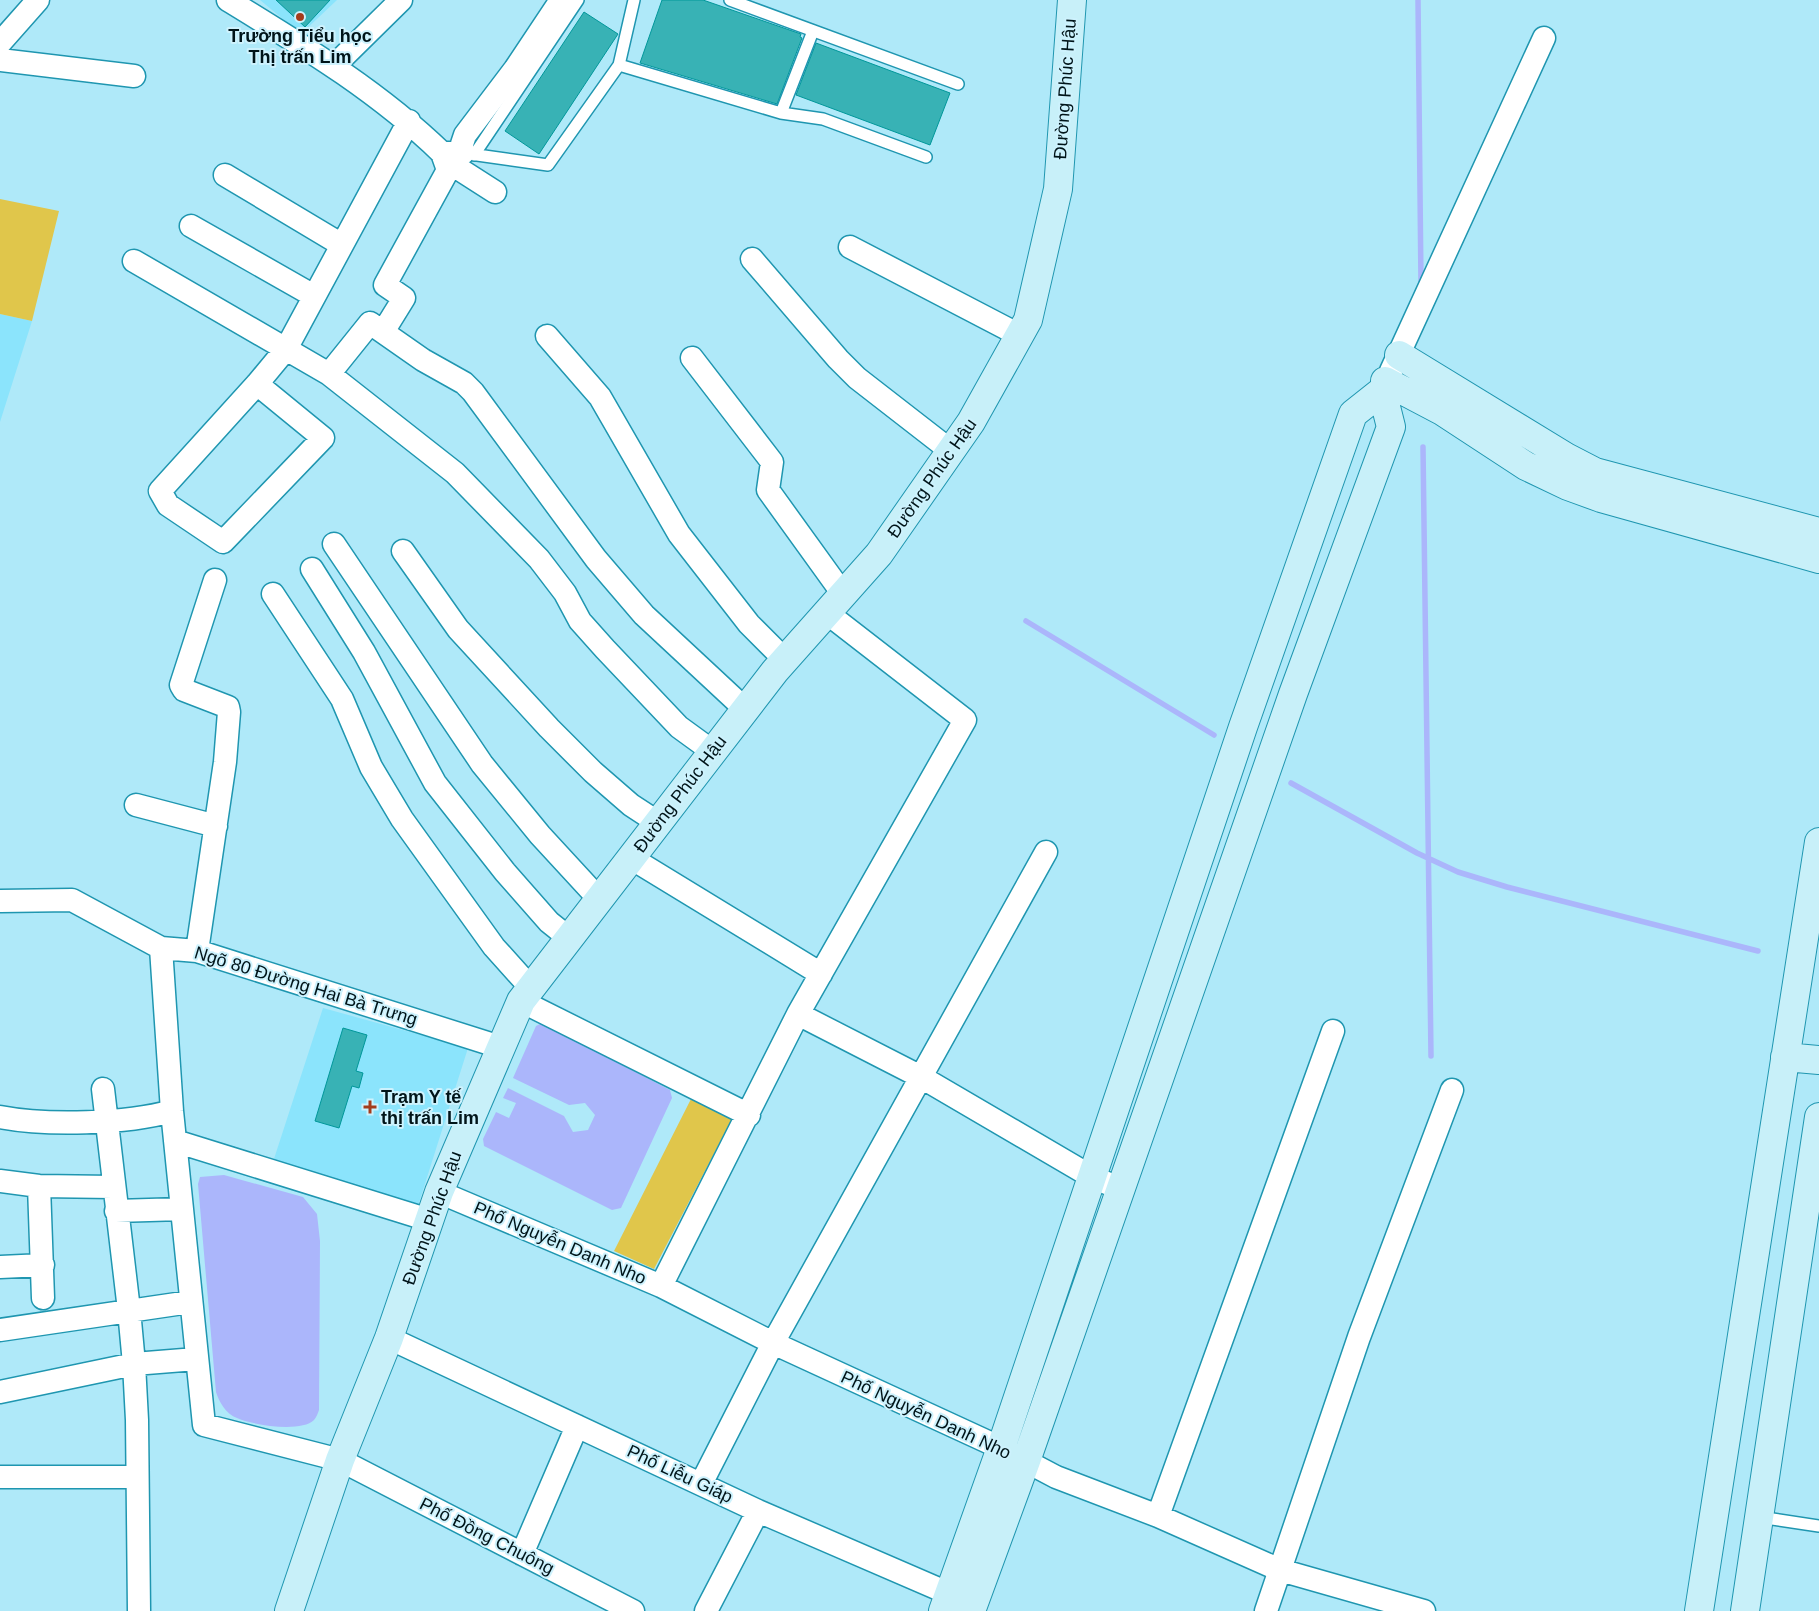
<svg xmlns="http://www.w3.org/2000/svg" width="1819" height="1611" viewBox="0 0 1819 1611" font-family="Helvetica,sans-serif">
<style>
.built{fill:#8be4fc}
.green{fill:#e0c64b}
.water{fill:#abb6fb}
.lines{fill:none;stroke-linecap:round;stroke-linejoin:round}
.stream{stroke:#abb6fb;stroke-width:5.5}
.building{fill:#38b2b5;stroke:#00979a}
.lane-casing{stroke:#1f96b0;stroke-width:14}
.street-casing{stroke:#1f96b0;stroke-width:25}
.secondary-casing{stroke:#1f96b0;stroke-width:30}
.lane{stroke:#fff;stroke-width:11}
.street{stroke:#fff;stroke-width:22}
.secondary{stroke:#c8f0f9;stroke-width:28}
.poi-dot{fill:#a33c1b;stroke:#cdf2fd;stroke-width:2}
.labels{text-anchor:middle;stroke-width:4;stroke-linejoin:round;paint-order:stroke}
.poi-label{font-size:18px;font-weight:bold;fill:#001419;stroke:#cdf2fd}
.street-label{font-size:18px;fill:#001419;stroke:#cdf2fd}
</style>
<rect width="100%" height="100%" fill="#afe9f9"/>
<!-- built -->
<path class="built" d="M 260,0 L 337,0 L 301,34 Z
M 0,314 L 32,321 L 0,422 Z
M 323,1008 L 468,1048 L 417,1209 L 272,1165 Z"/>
<!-- green -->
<path class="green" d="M 0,199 L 59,211 L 32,321 L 0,314 Z
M 691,1099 L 732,1119 L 654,1269 L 614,1251 Z"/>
<!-- water -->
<path class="water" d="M 542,1023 L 670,1090 L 672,1098 L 621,1208 L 612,1210 L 484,1146 L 483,1139 L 496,1112 L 509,1118 L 516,1103 L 503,1098 L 508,1088 L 564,1116 L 573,1132 L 588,1130 L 595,1115 L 585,1103 L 569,1105 L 513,1078 L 536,1026 Z
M 224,1175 L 303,1197 L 317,1214 L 320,1241 L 319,1410 C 318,1413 316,1418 314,1420 C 301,1433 252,1425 237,1418 C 226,1414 219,1402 216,1392 L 198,1184 L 200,1177 Z"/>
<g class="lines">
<!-- stream -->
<path class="stream" d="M 1418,0 L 1421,285
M 1423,447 L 1431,1056
M 1026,621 L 1214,735
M 1291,783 L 1417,853 L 1458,872 L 1507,887 L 1758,951"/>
</g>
<!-- building -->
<path class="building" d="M 276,0 L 330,0 L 305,27 Z
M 662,0 L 703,0 L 801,34 L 800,37 L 802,38 L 777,104 L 640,63 Z
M 584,12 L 618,34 L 539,154 L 505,131 Z
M 816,43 L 950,93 L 930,145 L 796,95 Z
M 343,1028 L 367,1035 L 356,1071 L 363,1073 L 359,1088 L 352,1086 L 339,1128 L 315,1121 Z"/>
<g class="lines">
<defs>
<path id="lane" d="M 730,0 L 958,84
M 619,65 L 634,0
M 781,113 L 813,31
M 463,153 L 548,165 L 619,65 L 781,113 L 823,119 L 926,157
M 474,155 L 578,0
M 1759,1517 L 1819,1526"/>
<path id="street" d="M 228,0 C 303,46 378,91 442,153 L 463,153 L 462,144 L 465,135 L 515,69 L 561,0
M 0,43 L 38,0
M 0,60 L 134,76
M 335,65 L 401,0
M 445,160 L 495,192
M 225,175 L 342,245
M 191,226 L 314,296
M 850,247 L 1019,335
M 752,259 L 838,359 L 857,378 L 951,451
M 134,261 L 329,374 L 455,473 L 539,559 L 565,593 L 580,621 L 605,649 L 679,727 L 712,751
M 383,332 L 404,298 L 385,285 L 448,170 L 442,153
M 547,336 L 600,397 L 679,534 L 749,624 L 785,660
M 692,358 L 772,462 L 768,490 L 843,594
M 1391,371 L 1544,38
M 329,374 L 370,323 L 423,360 L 464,383 L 473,392 L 596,559 L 644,615 L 745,709
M 257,384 L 323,438 L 223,542 L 168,505 L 160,491 L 257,384 L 286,349 L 409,121
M 334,544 L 482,764 L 540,835 L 599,899
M 403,551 L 458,629 L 549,728 L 593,772 L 631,805 L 657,822
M 312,569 L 364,652 L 435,783 L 505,872 L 549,922 L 569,938
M 273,594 L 342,699 L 371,767 L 402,819 L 494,947 L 531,988
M 136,805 L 216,826
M 631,858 L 821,974
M 0,901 L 72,900 L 161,948 L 197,951 L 500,1047
M 161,948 L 172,1111 L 204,1425 L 340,1460 L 633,1611
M 197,951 L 225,762 L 229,712 L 228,707 L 184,690 L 181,685 L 215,580
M 521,1001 L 749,1115
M 798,1014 L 921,1077 L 1092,1177 L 1119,1188
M 103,1089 L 129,1310 L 134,1364 L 137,1420 L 139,1611
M 0,1117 C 47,1126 126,1124 172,1111
M 175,1141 L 429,1220
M 0,1181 L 39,1186 L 113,1187
M 39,1186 L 43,1298
M 439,1192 L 661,1286 L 773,1343 L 1001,1448 L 1056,1477 L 1158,1516 L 1280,1570 L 1424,1611
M 116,1211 L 182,1209
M 0,1267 L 43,1265
M 661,1286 L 798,1014 L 965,720 L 827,613
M 0,1330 L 190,1302
M 389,1338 L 758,1511 L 964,1600
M 0,1392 L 134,1364 L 196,1359
M 0,1477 L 137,1477
M 701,1484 L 773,1343 L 1046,852
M 1158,1516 L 1333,1031
M 522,1554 L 577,1426
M 706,1611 L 758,1511
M 1266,1611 L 1359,1337 L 1452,1090"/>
<path id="secondary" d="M 1399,355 L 1566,457 L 1595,472 L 1819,532
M 1385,381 L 1442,411 L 1526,466 L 1568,486 L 1601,498 L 1819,559
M 1785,1057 L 1819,1060
M 289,1611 L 340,1460 L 389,1338 L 439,1192 L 521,1001 L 775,671 L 879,554 L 971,422 L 1028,320 L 1058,189 L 1072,0
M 943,1611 L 1001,1448 L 1243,727 L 1353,414 L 1382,391 L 1391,427 L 1293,694 L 1026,1461 L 971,1611
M 1699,1611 L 1819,842
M 1745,1611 L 1819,1117"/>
</defs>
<!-- lane casing -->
<use href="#lane" class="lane-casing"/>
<!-- street casing -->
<use href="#street" class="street-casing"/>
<!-- secondary casing -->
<use href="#secondary" class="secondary-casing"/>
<!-- lane -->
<use href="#lane" class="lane"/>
<!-- street -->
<use href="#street" class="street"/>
<!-- secondary -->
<use href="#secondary" class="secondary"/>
</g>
<!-- markers -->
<g class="poi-dot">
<circle cx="300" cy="17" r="5"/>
<path d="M367.5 1099.5h5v5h5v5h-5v5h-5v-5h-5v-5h5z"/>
</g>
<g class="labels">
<!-- poi labels -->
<g class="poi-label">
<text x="300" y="42">Trường Tiểu học<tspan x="300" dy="21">Thị trấn Lim</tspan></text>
<text x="381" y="1103" text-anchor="start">Trạm Y tế<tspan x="381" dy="21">thị trấn Lim</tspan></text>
</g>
<!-- street labels -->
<g class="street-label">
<text transform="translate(1065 89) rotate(-86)" y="6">Đường Phúc Hậu</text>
<text transform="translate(932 478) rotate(-55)" y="6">Đường Phúc Hậu</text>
<text transform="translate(680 794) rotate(-53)" y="6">Đường Phúc Hậu</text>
<text transform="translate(306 986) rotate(17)" y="6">Ngõ 80 Đường Hai Bà Trưng</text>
<text transform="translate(432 1218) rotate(-70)" y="6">Đường Phúc Hậu</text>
<text transform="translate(560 1243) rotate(23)" y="6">Phố Nguyễn Danh Nho</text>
<text transform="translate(926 1415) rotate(25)" y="6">Phố Nguyễn Danh Nho</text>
<text transform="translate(680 1474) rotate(25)" y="6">Phố Liễu Giáp</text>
<text transform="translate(487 1536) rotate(27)" y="6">Phố Đồng Chuông</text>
</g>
</g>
</svg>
